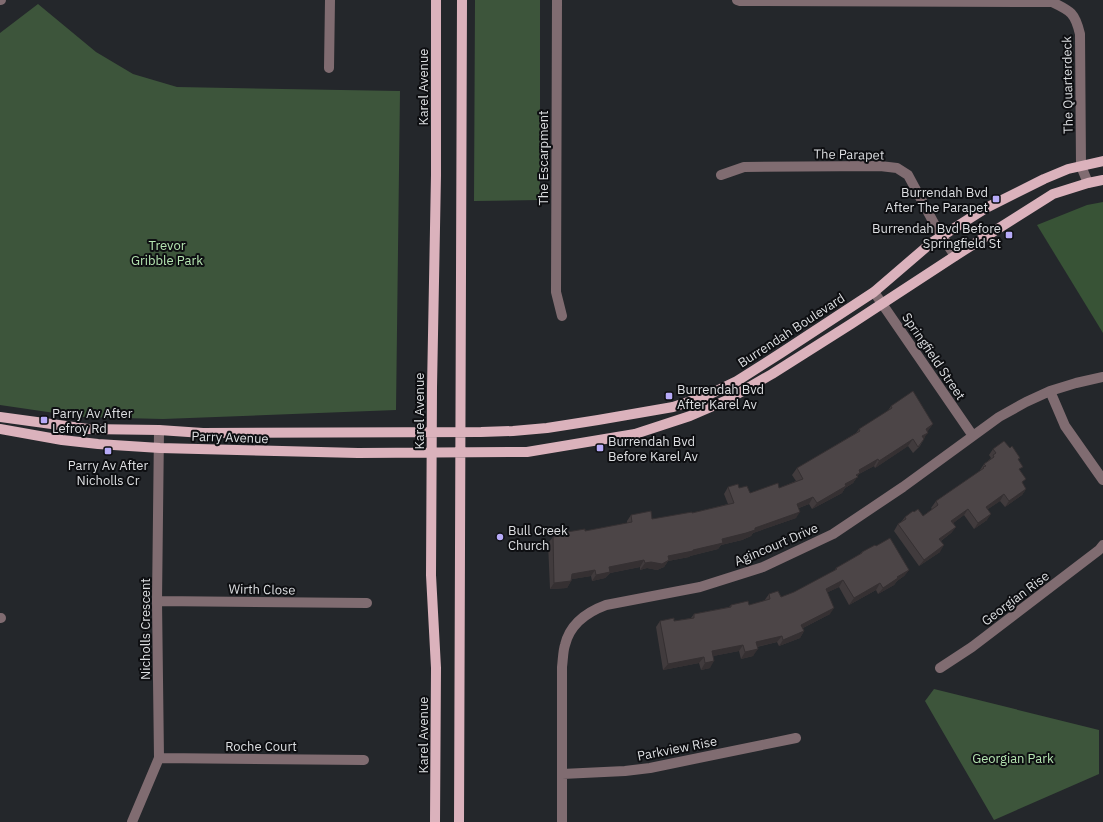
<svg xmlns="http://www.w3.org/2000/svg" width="1103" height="822" viewBox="0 0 1103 822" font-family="'IBM Plex Sans',sans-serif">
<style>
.green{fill:#3d553b}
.forest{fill:#385336}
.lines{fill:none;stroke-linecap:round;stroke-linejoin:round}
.minor{stroke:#806c71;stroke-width:10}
.major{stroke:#dbb2bc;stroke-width:10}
.wall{fill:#413b3d}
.shaded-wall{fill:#353032}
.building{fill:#4c4547;stroke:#353032}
.poi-dot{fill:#b7abf8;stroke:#0e0f12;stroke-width:1.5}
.labels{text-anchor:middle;stroke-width:4;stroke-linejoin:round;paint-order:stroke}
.street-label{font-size:13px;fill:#dddfe2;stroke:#0e0f12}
.poi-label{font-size:13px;fill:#dddfe2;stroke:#0e0f12;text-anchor:start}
.park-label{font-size:13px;fill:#b5e5b1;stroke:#0e0f12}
</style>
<rect width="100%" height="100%" fill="#24272b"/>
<!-- green -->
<path class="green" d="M 475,0 L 540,0 L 540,200 L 474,201 Z
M 38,4 L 96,52 L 133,74 L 177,87 L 400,91 L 396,410 L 163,419 L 82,417 L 0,405 L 0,33 Z
M 934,689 L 1099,730 L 1099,774 L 994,820 L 925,701 Z"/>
<!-- forest -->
<path class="forest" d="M 1103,202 L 1103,333 L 1037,225 L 1087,205 Z"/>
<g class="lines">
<!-- minor -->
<path class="minor" d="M 0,0 L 1,0
M 557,0 L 556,292 L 562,316
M 737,0 L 740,1 L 1052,2 C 1071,11 1075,13 1080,34 L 1081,166 L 1088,183
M 329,68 L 330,0
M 721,175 L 744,167 L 880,166 L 897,168 L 908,175 L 936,227 L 955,256
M 874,292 L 973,436
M 1050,391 L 1065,426 L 1103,480
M 157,601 L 367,603
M 0,618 L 1,618
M 940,668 L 972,647 L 1099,550 L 1103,545
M 159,758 L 364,760
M 562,774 L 625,771 L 650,768 L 796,738
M 132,822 L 159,758 L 157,601 L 159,430
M 562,822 L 562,667 C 563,659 563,651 565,645 C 570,624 587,612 606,605 L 700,587 L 763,567 L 833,534 L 903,487 L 999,417 L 1026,402 L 1050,391 L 1076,383 L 1103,377"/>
<!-- major -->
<path class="major" d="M 0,417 L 88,429 L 159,430 L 203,433 L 481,432 L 513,431 L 547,428 L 598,420 L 673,407 L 706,396 L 737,381 L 781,353 L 874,292 L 931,243 L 986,208 L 1044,179 L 1068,169 L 1103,161
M 0,429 L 62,440 L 98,444 L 160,448 L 358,453 L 527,452 L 635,434 L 690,416 L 727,400 L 772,374 L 851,324 L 955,256 L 1053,194 L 1088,183 L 1103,180
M 435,822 L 436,668 L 431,575 L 432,388 L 436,175 L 436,0
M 459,822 L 462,0"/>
</g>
<!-- wall -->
<path class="wall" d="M 891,406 L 933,424 L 927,431 L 924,439 L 920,446 L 913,453 L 908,446 L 875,468 L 874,466 L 859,474 L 853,483 L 845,488 L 842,493 L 812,509 L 809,504 L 799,508 L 796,518 L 753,533 L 751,536 L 742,540 L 721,545 L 718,549 L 690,556 L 689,557 L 668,561 L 664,567 L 657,570 L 647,568 L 640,570 L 640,567 L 610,573 L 605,578 L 592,581 L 591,576 L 572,579 L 571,581 L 567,588 L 550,589 L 548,543 L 553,537 L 564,535 L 567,532 L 585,531 L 627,523 L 627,521 L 631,515 L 652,519 L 692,513 L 728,504 L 724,494 L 728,487 L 739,488 L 750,493 L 779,488 L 796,481 L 792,475 L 797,468 L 856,433 L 859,429 L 887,412 Z
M 1010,448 L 1020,458 L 1018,460 L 1023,484 L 1026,489 L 1022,495 L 1005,507 L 1000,501 L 988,509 L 987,520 L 974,529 L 964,515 L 953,523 L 956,527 L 951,533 L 941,541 L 940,552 L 919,566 L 894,531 L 898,524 L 901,522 L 905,517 L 914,512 L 923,516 L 932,509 L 931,508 L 936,501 L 980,471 L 980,470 L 984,464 L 989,460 L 991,458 L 989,455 L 993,449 Z
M 876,546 L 909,570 L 904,576 L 897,581 L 894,585 L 878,594 L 876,590 L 849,605 L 839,587 L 828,592 L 830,614 L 803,628 L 804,631 L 800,638 L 779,646 L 777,642 L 757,647 L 753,656 L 741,659 L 739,651 L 713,656 L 710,668 L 701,670 L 699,663 L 663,670 L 656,627 L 660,621 L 674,621 L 691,618 L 694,614 L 729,607 L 731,605 L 749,605 L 764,601 L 769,594 L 781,597 L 794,592 L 834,571 L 836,568 L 860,554 L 862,552 Z"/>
<!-- shaded-wall -->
<path class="shaded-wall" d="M 933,424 L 928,431 L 921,435 L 926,429 Z
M 928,433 L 923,439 L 922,436 Z
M 913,439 L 908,446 L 875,468 L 879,461 Z
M 878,459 L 874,466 L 859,474 L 853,483 L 845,488 L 842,493 L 812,509 L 817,503 L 859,470 Z
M 1026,489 L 1022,495 L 1005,507 L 1009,501 Z
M 1004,494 L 1000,501 L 982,513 L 986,507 Z
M 813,497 L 809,504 L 793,510 L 797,504 Z
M 968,509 L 964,515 L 947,528 L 951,521 Z
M 800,512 L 796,518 L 753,533 L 751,536 L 742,540 L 721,545 L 718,549 L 690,556 L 689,557 L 668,561 L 664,567 L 657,570 L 647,568 L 640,570 L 645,563 L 668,556 L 693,550 Z
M 991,514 L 987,520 L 974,529 L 978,523 Z
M 956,527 L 951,533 L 935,545 L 939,539 Z
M 944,545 L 940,552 L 919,566 L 924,560 Z
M 644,560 L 640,567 L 610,573 L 605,578 L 592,581 L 596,575 L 609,567 Z
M 595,570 L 591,576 L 567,580 L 572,574 Z
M 909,570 L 904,576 L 897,581 L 894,585 L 878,594 L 883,588 L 897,577 Z
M 843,580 L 839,587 L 822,595 L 826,589 Z
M 571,581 L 567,588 L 550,589 L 554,583 Z
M 880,583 L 876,590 L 849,605 L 854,598 Z
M 834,608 L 830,614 L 797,631 L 801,625 Z
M 804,631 L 800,638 L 779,646 L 783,640 Z
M 782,636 L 777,642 L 751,648 L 756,642 Z
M 743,645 L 739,651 L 708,657 L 712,651 Z
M 758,649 L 753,656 L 741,659 L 745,652 Z
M 704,657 L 699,663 L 663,670 L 668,664 Z
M 714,661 L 710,668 L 701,670 L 705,663 Z"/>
<!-- building -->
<path class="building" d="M 913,391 L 933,424 L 926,429 L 928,433 L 922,436 L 924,439 L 918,447 L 913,439 L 879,461 L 878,459 L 859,470 L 860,473 L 856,475 L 858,477 L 845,484 L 846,486 L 817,503 L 813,497 L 797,504 L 800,512 L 755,528 L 755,530 L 746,533 L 722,539 L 723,543 L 693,550 L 693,551 L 668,556 L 669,560 L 662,564 L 651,562 L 645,563 L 644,560 L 609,567 L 610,572 L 596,575 L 595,570 L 572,574 L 571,581 L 554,583 L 553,537 L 568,535 L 567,532 L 585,529 L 585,531 L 632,522 L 631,515 L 651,511 L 652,519 L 692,512 L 692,513 L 734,503 L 728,487 L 738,484 L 739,488 L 747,486 L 750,493 L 778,483 L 779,488 L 803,479 L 797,468 L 860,431 L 859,429 L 892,408 L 891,406 Z
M 1004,441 L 1010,448 L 1012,446 L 1020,458 L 1018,459 L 1023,467 L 1019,469 L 1026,479 L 1022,482 L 1026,489 L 1009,501 L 1004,494 L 986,507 L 991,514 L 978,523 L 968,509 L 951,521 L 956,527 L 939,539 L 944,545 L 924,560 L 898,524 L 906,519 L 905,517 L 913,511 L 914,512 L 918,509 L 923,516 L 938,505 L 936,501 L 984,468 L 983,467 L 986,466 L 984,464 L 994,457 L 993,455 L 996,453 L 993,449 Z
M 890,538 L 909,570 L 897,577 L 898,578 L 883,588 L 880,583 L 854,598 L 843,580 L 826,589 L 834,608 L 801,625 L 804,631 L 783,640 L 782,636 L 756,642 L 758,649 L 745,652 L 743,645 L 712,651 L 714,661 L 705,663 L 704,657 L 668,664 L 660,621 L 674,618 L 674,621 L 694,618 L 694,614 L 731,607 L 731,605 L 748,601 L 749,605 L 770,599 L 769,594 L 778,591 L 781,597 L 794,592 L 837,569 L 836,568 L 862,553 L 862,552 L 875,545 L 876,546 Z"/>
<!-- markers -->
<g class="poi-dot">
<rect x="992" y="195" width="8" height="8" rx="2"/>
<rect x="1005" y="231" width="8" height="8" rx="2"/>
<rect x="665" y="392" width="8" height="8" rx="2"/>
<rect x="40" y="416" width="8" height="8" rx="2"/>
<rect x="596" y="444" width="8" height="8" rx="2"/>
<rect x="104" y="447" width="8" height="8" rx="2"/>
<circle cx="500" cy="537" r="4"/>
</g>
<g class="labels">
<!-- street labels -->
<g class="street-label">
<text transform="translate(1067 85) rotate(-91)" y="5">The Quarterdeck</text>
<text transform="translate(423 87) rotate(-90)" y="5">Karel Avenue</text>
<text transform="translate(849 154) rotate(1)" y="5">The Parapet</text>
<text transform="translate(543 158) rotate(-90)" y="5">The Escarpment</text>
<text transform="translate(791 330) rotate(-33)" y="5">Burrendah Boulevard</text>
<text transform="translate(934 356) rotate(56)" y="5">Springfield Street</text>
<text transform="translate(419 411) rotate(-90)" y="5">Karel Avenue</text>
<text transform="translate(230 437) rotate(2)" y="5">Parry Avenue</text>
<text transform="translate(776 544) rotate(-23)" y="5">Agincourt Drive</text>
<text transform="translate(262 589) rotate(1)" y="5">Wirth Close</text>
<text transform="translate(1015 598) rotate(-37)" y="5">Georgian Rise</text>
<text transform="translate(145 629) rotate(-90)" y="5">Nicholls Crescent</text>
<text transform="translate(423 735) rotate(-90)" y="5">Karel Avenue</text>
<text x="261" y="751">Roche Court</text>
<text transform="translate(677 748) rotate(-11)" y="5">Parkview Rise</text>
</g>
<!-- poi labels -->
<g class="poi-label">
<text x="988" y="197" text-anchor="end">Burrendah Bvd<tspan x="988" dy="15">After The Parapet</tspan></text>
<text x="1001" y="233" text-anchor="end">Burrendah Bvd Before<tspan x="1001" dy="15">Springfield St</tspan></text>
<text x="677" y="394">Burrendah Bvd<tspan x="677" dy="15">After Karel Av</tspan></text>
<text x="52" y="418">Parry Av After<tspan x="52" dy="15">Lefroy Rd</tspan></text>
<text x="608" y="446">Burrendah Bvd<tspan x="608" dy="15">Before Karel Av</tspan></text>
<text x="108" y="470" text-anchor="middle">Parry Av After<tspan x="108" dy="15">Nicholls Cr</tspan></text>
<text x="508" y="535">Bull Creek<tspan x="508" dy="15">Church</tspan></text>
</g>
<!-- park labels -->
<g class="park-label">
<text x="167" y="250">Trevor<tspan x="167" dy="15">Gribble Park</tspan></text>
<text x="1013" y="763">Georgian Park</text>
</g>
</g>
</svg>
